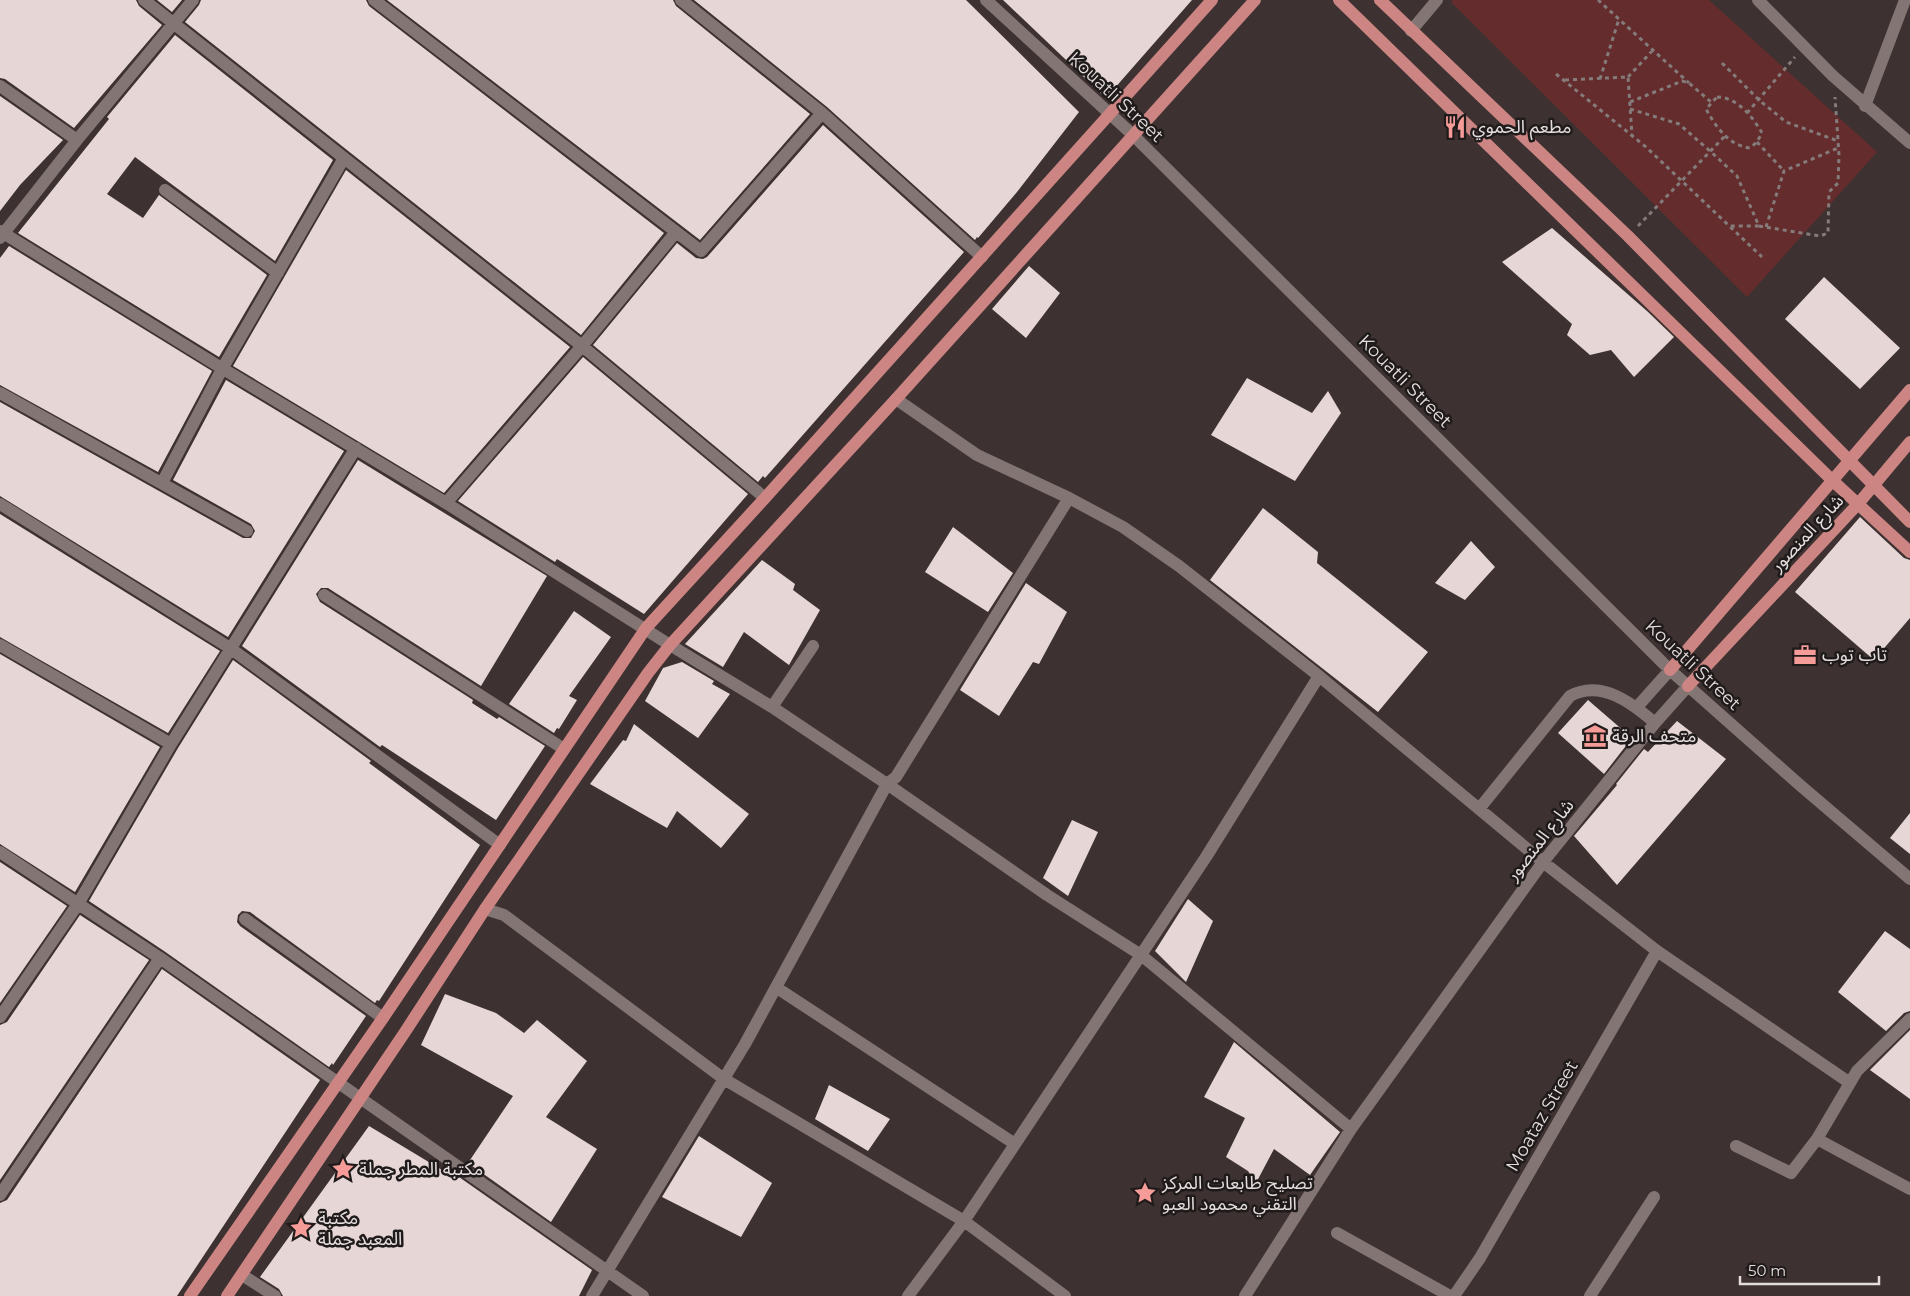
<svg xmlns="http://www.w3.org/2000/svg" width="1910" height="1296" viewBox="0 0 1910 1296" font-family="Montserrat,'Noto Sans Arabic',sans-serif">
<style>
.green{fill:#642c2c}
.building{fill:#e6d7d6}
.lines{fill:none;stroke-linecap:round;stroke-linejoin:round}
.path{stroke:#857b7b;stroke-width:3;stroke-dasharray:4 4;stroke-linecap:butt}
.minor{stroke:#837574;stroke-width:12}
.major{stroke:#cc8583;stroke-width:12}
.labels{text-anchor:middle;stroke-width:5;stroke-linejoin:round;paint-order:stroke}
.street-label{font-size:18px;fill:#e6dede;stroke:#201b1b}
.poi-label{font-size:18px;fill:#e6dede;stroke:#201b1b;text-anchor:start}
</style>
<rect width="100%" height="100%" fill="#3d3231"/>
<!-- green -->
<path class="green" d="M 1453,0 L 1709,0 L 1877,152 L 1747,297 L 1451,2 Z"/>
<!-- building -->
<path class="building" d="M 0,0 L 136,0 L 139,6 L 162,25 L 74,128 L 5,79 L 0,78 Z
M 157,0 L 182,0 L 172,12 Z
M 201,0 L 366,0 L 369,6 L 664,233 L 581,335 L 185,22 L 199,5 Z
M 387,0 L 673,0 L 676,6 L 810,114 L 700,240 Z
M 694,0 L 966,0 L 1079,112 L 1017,192 L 978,238 L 977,237 L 975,240 L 827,107 Z
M 1003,0 L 1192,0 L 1106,98 Z
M 175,35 L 333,160 L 275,261 L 135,157 L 107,194 L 143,218 L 159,195 L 267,275 L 219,357 L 18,233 L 109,119 L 107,117 Z
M 0,96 L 63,140 L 20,185 L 0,211 Z
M 823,125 L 964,252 L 765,478 L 763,476 L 758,482 L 593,345 L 677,243 L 696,258 L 703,259 L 707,257 Z
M 346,170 L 570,347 L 444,493 L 233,366 Z
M 1552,228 L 1647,311 L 1674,337 L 1634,377 L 1611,350 L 1590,355 L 1567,335 L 1572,324 L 1502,262 Z
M 9,246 L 212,371 L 158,472 L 0,385 L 0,258 Z
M 1029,266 L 1060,293 L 1026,338 L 992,309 Z
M 1824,277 L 1900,348 L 1860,389 L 1785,319 Z
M 583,357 L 748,494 L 644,614 L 557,559 L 555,562 L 458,501 Z
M 1247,378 L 1312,413 L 1328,391 L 1341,413 L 1295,481 L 1211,435 Z
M 226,380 L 344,451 L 228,637 L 0,496 L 0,402 L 243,538 L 251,538 L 255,531 L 251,524 L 173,480 Z
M 358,460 L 547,576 L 481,686 L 328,588 L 321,588 L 316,594 L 320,602 L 473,700 L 472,703 L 497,719 L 499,717 L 545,746 L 496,820 L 382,745 L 380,747 L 242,646 Z
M 1263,508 L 1318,552 L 1317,563 L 1428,652 L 1378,712 L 1210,580 Z
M 0,514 L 220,651 L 168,733 L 0,637 Z
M 1860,517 L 1904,558 L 1910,560 L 1910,618 L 1874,660 L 1795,592 Z
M 953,527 L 1013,573 L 988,612 L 925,572 Z
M 1471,541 L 1495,567 L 1465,600 L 1435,583 Z
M 762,560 L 795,584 L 793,590 L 820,610 L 789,665 L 744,632 L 723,667 L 685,644 Z
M 1026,583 L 1067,612 L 1039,664 L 1033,662 L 999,716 L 960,690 Z
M 574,611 L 611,637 L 569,696 L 577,700 L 559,729 L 557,728 L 554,733 L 509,704 Z
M 0,654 L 160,747 L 75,892 L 0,844 Z
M 233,660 L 371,761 L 369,763 L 480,845 L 379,1001 L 377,1000 L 375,1003 L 250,912 L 242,911 L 238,915 L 237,922 L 240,926 L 366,1016 L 333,1065 L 332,1063 L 329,1067 L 164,951 L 89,901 L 178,748 Z
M 682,662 L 714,681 L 712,684 L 730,694 L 698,738 L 645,701 L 663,668 Z
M 1588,700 L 1632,738 L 1604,774 L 1558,733 Z
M 1677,721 L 1726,759 L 1617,885 L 1574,836 L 1617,785 L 1616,784 L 1644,749 L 1648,752 Z
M 634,724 L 749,814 L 721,848 L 677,811 L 667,828 L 590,784 L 623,740 L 626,741 Z
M 1910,813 L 1910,854 L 1890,838 Z
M 1072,820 L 1098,832 L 1068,896 L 1043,878 Z
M 0,862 L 67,906 L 0,1003 Z
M 1188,899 L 1213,921 L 1186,982 L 1155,951 Z
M 80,915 L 149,960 L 0,1180 L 0,1025 L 7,1022 Z
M 1885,931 L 1910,949 L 1910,1011 L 1904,1013 L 1886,1031 L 1838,992 Z
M 162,969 L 320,1080 L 177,1296 L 0,1296 L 0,1203 L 7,1200 Z
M 445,994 L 496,1013 L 524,1033 L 537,1020 L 587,1061 L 546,1117 L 597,1149 L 551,1222 L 468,1163 L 513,1096 L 421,1045 Z
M 1910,1030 L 1910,1099 L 1870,1070 Z
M 1234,1042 L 1340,1132 L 1310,1175 L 1274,1149 L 1256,1183 L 1248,1171 L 1226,1157 L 1245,1118 L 1204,1097 Z
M 829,1085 L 890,1119 L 868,1151 L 815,1119 Z
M 369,1126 L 457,1179 L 459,1177 L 592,1270 L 579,1296 L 283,1296 L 279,1289 L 260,1277 Z
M 699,1136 L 772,1183 L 741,1237 L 662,1197 Z"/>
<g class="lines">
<!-- path -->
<path class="path" d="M 1598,0 L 1689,83
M 1722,63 L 1759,100 L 1786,122 L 1838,141
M 1556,74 L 1646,147 L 1762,257
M 1628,77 L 1653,50
M 1600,79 L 1619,19
M 1565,80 L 1628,77 L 1632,135
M 1717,97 C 1737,97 1753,117 1762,133 L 1757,142 L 1750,148 C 1728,145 1716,127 1706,109 Z
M 1630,102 L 1682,81 L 1689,83 L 1711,102
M 1630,109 L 1679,124 L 1710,151 L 1737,176 L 1759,226 L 1728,226
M 1747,113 L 1795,57
M 1757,142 L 1784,171
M 1638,226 L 1725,136
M 1759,226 L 1820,236 L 1828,233 L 1829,192 L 1838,183 L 1839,155 L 1835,97
M 1766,227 L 1784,171 L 1838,148"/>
<!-- minor -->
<path class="minor" d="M 144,0 L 582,346 L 765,498
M 374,0 L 701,251 L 822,113
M 681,0 L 822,113 L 982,257
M 986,0 L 1133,135 L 1670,670 L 1801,786 L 1910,879
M 1758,0 L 1833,76 L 1910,143
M 1411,31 L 1437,0
M 0,86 L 77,140
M 1865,106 L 1905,0
M 165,190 L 278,273
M 0,231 L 215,364 L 446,503 L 670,645 L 772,707 L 887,784 L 1047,895 L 1141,955 L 1351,1129
M 0,238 L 77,140 L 193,0
M 0,393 L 247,531
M 896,399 L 977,455 L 1069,498 L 1123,527 L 1179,566 L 1319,676 L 1543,862 L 1657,951 L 1850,1083
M 162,483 L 222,369 L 344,158
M 446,503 L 582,346 L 676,232
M 0,504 L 230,648 L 500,845
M 324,595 L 564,749
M 0,645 L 171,744
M 772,707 L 813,646
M 1637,707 L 1670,670
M 1479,809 L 1570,696 C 1601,679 1632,703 1655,723
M 0,852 L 160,958 L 643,1296
M 485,909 L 504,915 L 724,1079 L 964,1221 L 1065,1296
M 245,919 L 383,1018
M 777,988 L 1015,1144
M 0,1017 L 78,904 L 171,744 L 356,448
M 1817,1139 L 1857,1071 L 1910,1019
M 1736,1146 L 1791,1173 L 1817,1139 L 1910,1189
M 0,1195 L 160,958
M 1337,1233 L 1450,1296
M 242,1275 L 275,1296
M 592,1296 L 745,1044 L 887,784 L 896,777 L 1069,498
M 908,1296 L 964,1221 L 1206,857 L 1319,676
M 1245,1296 L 1351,1129 L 1543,862 L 1655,723 L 1688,686
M 1454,1296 L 1480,1258 L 1657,951
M 1590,1296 L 1654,1197"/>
<!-- major -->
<path class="major" d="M 1339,0 L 1833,481 L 1910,552
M 1380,0 L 1628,236 L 1910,522
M 1670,670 L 1910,390
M 1688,686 L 1858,504 L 1910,442
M 190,1296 L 383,1018 L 646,628 L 765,498 L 1212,0
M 227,1296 L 405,1032 L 485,909 L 648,673 L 670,645 L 896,399 L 1255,0"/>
</g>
<!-- icons -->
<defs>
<symbol id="restaurant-bare" viewBox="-9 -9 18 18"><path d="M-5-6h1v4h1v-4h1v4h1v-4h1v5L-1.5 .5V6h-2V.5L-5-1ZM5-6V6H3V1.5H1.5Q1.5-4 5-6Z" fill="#f59b98" stroke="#201b1b" stroke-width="2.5" paint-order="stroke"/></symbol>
<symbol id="office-bare" viewBox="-9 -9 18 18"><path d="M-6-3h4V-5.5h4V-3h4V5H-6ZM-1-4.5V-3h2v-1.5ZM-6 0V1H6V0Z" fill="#f59b98" stroke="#201b1b" stroke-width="2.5" paint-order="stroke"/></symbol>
<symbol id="museum-bare" viewBox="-9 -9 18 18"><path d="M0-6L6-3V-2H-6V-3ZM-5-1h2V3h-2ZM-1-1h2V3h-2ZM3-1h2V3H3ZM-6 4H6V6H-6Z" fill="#f59b98" stroke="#201b1b" stroke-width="2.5" paint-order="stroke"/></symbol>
<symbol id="sight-bare" viewBox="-9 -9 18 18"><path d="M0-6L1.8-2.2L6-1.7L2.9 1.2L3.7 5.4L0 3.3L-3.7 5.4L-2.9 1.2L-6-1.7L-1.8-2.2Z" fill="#f59b98" stroke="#201b1b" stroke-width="2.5" paint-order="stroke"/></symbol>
</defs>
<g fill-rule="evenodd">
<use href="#restaurant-bare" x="1439" y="111" width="32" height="32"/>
<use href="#office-bare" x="1789" y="639" width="32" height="32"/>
<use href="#museum-bare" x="1579" y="720" width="32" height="32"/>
<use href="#sight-bare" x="327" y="1153" width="32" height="32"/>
<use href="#sight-bare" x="1129" y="1177" width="32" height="32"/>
<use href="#sight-bare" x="285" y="1212" width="32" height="32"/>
</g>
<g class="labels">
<!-- street labels -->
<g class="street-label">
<text transform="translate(1116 97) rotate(43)" y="6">Kouatli Street</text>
<text transform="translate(1405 381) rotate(45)" y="6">Kouatli Street</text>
<text transform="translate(1807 533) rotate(-47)" y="6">شارع المنصور</text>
<text transform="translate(1693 665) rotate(43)" y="6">Kouatli Street</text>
<text transform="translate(1540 840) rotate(-52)" y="6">شارع المنصور</text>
<text transform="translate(1542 1116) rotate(-60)" y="6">Moataz Street</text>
</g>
<!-- poi labels -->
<g class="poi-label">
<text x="1472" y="133">مطعم الحموي</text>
<text x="1822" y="661">تاب توب</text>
<text x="1612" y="742">متحف الرقة</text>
<text x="359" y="1175">مكتبة المطر جملة</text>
<text x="1162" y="1189">تصليح طابعات المركز<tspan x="1162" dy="21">التقني محمود العبو</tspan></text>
<text x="318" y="1224">مكتبة<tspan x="318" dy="21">المعبد جملة</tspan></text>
</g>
</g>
<!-- scale -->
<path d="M1740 1276v8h139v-8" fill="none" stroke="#e6dede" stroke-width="2.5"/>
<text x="1748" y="1276" font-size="15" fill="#e6dede" stroke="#201b1b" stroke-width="4" paint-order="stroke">50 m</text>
</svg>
